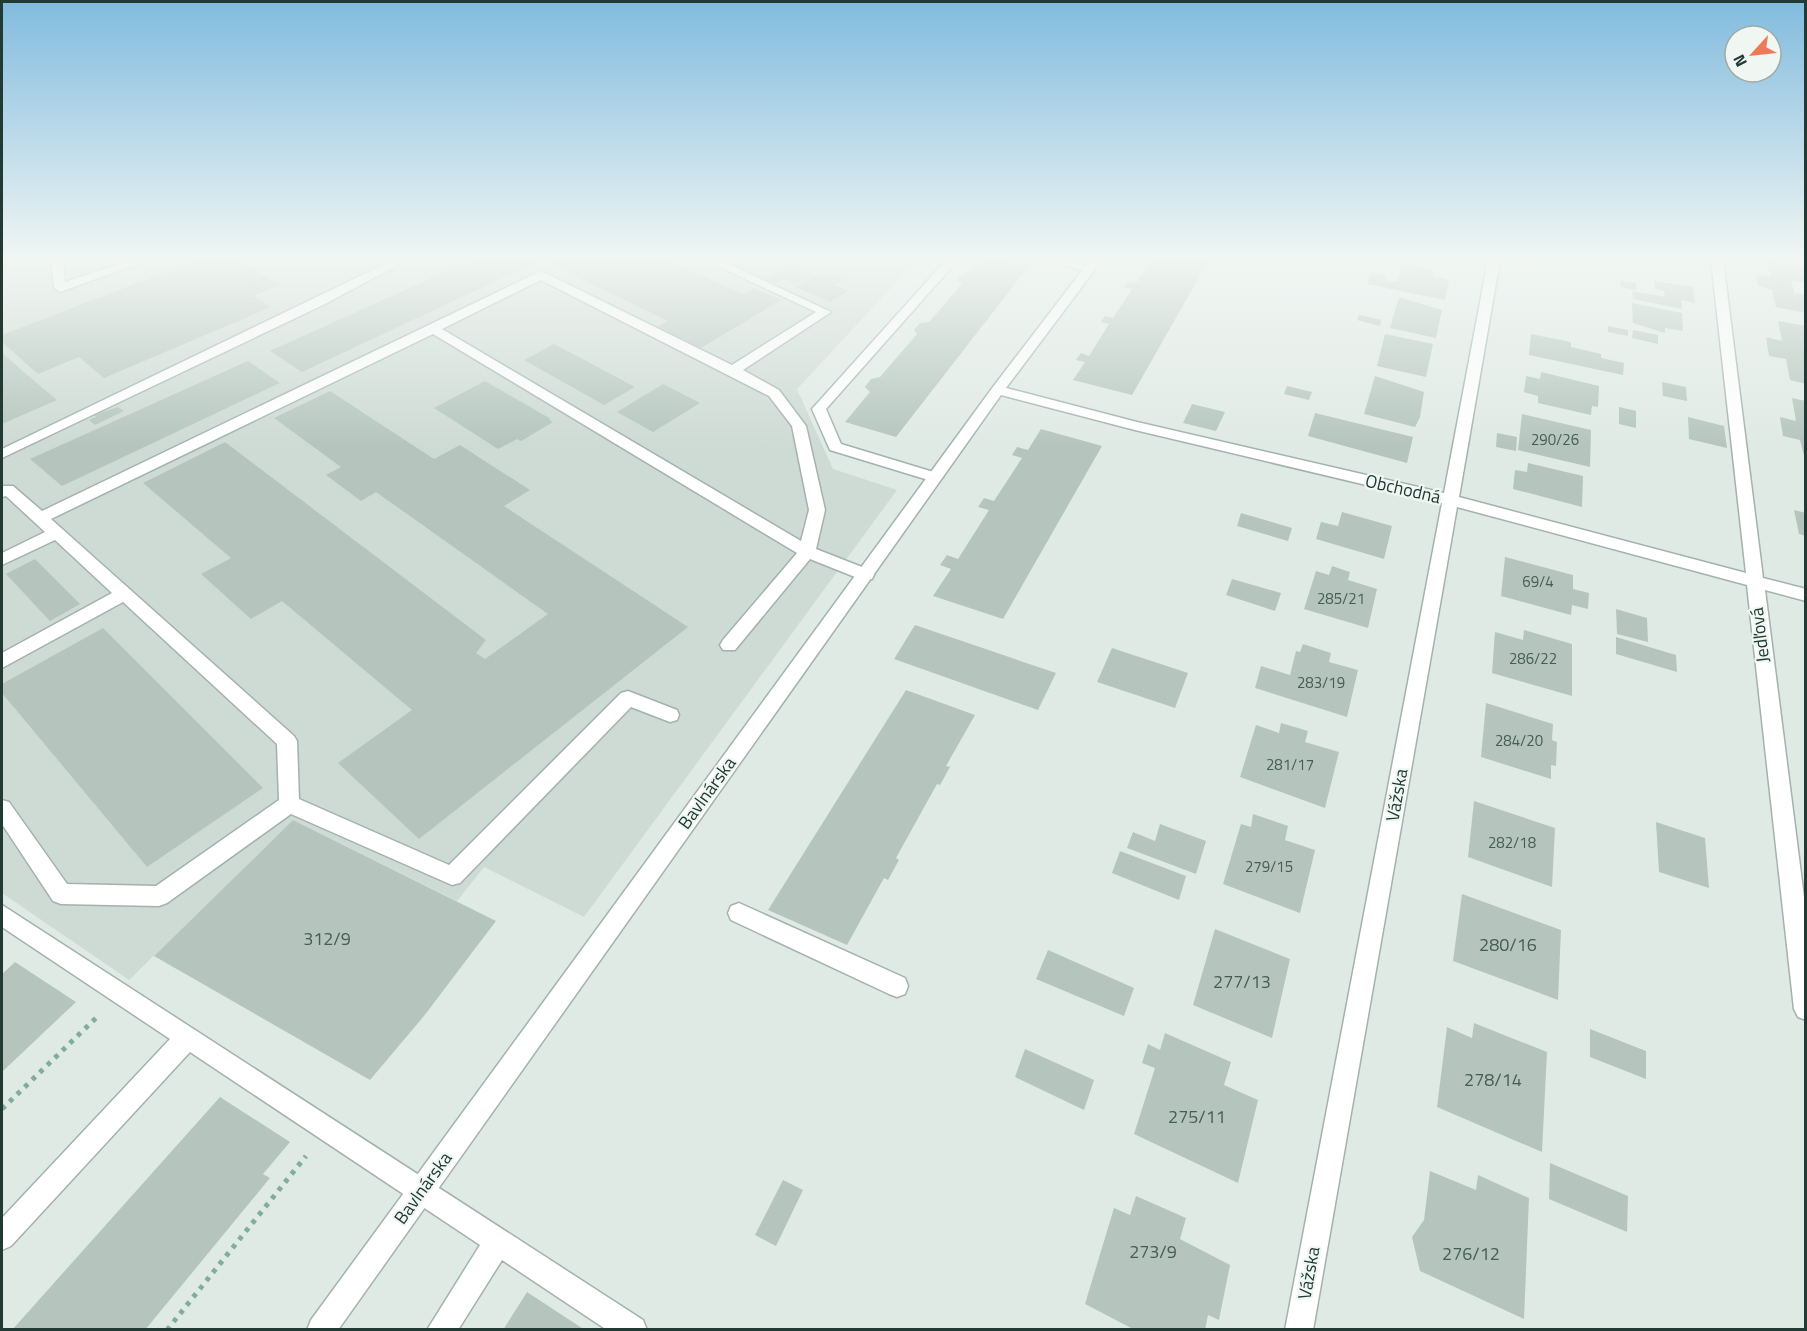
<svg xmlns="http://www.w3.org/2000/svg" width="1807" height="1331" viewBox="0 0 1807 1331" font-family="'Titillium Web',sans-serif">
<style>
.built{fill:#cedad4}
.building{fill:#b5c5be}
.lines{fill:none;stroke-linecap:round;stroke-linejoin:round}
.service-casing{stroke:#a3b2ac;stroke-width:3}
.minor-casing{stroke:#a3b2ac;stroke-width:3}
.path{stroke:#80ae9e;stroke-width:5;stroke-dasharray:4.5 6;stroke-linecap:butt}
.service{fill:#fff;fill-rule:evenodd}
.minor{fill:#fff;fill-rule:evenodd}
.labels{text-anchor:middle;stroke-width:4.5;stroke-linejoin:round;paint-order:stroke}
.number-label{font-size:15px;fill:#465d56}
.street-label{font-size:18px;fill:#213a33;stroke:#f0f7f3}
.near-number-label{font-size:18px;fill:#465d56}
</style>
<rect width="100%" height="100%" fill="#e0eae5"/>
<!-- built -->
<path class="built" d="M 2,260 L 917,260 L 797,389 L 833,469 L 897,490 L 584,917 L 484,867 L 457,901 L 293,820 L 129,980 L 2,893 Z"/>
<!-- building -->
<path class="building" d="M 197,260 L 237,260 L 280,285 L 253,296 L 271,307 L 104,378 L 79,357 L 38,374 L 2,342 L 2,335 Z
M 471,260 L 541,260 L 302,372 L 270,351 Z
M 542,260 L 666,260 L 743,294 L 754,288 L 781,300 L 701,348 L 657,327 L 668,321 Z
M 980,260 L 1032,262 L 896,437 L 845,422 L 870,392 L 865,387 L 871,379 L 880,377 L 917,334 L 914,330 L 920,323 L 929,322 L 962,284 L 957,280 L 963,273 L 969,272 Z
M 1151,260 L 1209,260 L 1132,395 L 1073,380 L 1085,362 L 1076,360 L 1081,353 L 1089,356 L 1109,324 L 1101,322 L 1105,316 L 1113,318 L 1132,289 L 1124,287 L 1128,282 L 1136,283 Z
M 1767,260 L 1806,266 L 1806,283 L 1791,280 L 1794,293 L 1806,295 L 1806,313 L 1776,307 L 1772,290 L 1758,286 L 1756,273 L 1770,276 Z
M 1402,263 L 1431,270 L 1434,271 L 1433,276 L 1449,280 L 1445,300 L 1367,284 L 1371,272 L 1386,275 L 1385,280 L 1397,282 Z
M 789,265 L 812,275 L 795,284 L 784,279 L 776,283 L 765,278 Z
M 823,271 L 844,280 L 834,285 L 848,291 L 830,302 L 795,287 Z
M 1620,280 L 1636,283 L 1636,290 L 1621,287 Z
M 1654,281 L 1693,287 L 1695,303 L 1681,300 L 1682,309 L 1633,299 L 1632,291 L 1665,297 L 1664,291 L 1655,289 Z
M 1399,297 L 1442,310 L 1436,338 L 1390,328 Z
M 1632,303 L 1682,313 L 1683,331 L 1665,328 L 1665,333 L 1633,323 Z
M 1359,315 L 1381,320 L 1380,326 L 1357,320 Z
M 1778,321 L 1806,326 L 1806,384 L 1790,380 L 1786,359 L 1769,356 L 1766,337 L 1782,341 Z
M 1608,326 L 1628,330 L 1628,336 L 1608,332 Z
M 1633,330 L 1658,335 L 1658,344 L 1632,338 Z
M 1385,334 L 1433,344 L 1426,377 L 1377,366 Z
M 1531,334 L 1571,342 L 1571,347 L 1601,354 L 1601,358 L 1624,363 L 1623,375 L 1529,355 Z
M 554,344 L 588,362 L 635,387 L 604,405 L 524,360 Z
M 2,353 L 19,368 L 57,400 L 2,424 Z
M 248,361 L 280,383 L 62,486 L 30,459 Z
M 1541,372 L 1599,386 L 1598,407 L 1592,406 L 1591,415 L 1538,403 L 1538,396 L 1524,392 L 1526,376 L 1540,379 Z
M 1375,376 L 1424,392 L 1420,417 L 1415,427 L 1364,414 Z
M 485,381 L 551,419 L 549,420 L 553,422 L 521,441 L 517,439 L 498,449 L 434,408 Z
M 1662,382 L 1686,387 L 1687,401 L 1663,396 Z
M 663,384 L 700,403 L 653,432 L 617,412 Z
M 1287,386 L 1312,392 L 1309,400 L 1284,394 Z
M 330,391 L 434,459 L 460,445 L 530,490 L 504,506 L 688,627 L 419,839 L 338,763 L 412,710 L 282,601 L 251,619 L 201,574 L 231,558 L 143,483 L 225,442 L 486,640 L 476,653 L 485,659 L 548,614 L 376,492 L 361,501 L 326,475 L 341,467 L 274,418 Z
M 1792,398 L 1806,401 L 1806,463 L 1800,440 L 1783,436 L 1780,417 L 1796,421 Z
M 1192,404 L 1225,412 L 1216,431 L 1183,423 Z
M 118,407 L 124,411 L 95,425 L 89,420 L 96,417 L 94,415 Z
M 1619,407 L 1636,411 L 1636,428 L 1619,424 Z
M 1315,413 L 1413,437 L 1407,463 L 1308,436 Z
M 1522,414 L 1591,430 L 1590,467 L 1518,450 Z
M 1688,417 L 1724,426 L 1727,448 L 1689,439 Z
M 1041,429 L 1102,446 L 1003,619 L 933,596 L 951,569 L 940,565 L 947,555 L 958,559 L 989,510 L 978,507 L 984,498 L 994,501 L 1022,458 L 1012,455 L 1017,447 L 1028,450 Z
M 1497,433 L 1517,437 L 1516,451 L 1496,447 Z
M 1528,463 L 1583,476 L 1582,507 L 1513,489 L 1515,470 L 1527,472 Z
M 1794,510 L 1806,513 L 1806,536 L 1799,534 Z
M 1342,512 L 1392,526 L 1384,559 L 1316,539 L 1321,522 L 1338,526 Z
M 1241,513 L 1292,528 L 1288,541 L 1237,526 Z
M 1505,557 L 1573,575 L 1573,589 L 1589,593 L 1588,609 L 1572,605 L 1571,615 L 1501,596 Z
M 35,559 L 80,604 L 50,621 L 6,574 Z
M 1332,566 L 1350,572 L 1348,580 L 1377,589 L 1368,628 L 1304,609 L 1316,571 L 1329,575 Z
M 1232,579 L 1281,593 L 1275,611 L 1226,595 Z
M 1616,609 L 1647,618 L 1648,642 L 1617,634 Z
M 915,625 L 1056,673 L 1038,710 L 894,659 Z
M 103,628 L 263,788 L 147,867 L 2,693 L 2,684 Z
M 1524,630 L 1572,644 L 1572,696 L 1492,673 L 1495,632 L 1523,640 Z
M 1616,637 L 1676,655 L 1677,672 L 1616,654 Z
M 1303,644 L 1331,653 L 1329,662 L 1358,670 L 1347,717 L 1255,688 L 1261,666 L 1290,675 L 1296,651 L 1300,652 Z
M 1112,648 L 1188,673 L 1175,708 L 1097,682 Z
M 906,690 L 975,715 L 946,766 L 950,767 L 940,785 L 937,784 L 896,858 L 899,860 L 888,880 L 884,878 L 847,945 L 768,910 Z
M 1486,703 L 1553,724 L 1552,740 L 1557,742 L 1556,766 L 1551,765 L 1551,779 L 1481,757 Z
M 1281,723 L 1308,731 L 1305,742 L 1339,752 L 1325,808 L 1240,777 L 1256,725 L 1279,733 Z
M 1474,801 L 1555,828 L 1552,887 L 1468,857 Z
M 1253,814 L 1288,826 L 1285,840 L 1315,850 L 1300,913 L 1223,884 L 1241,824 L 1251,827 Z
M 293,820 L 496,921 L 424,1016 L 370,1080 L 154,956 Z
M 1656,822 L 1705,838 L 1709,888 L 1659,872 Z
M 1160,824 L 1206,841 L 1196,874 L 1127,848 L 1133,832 L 1155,841 Z
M 1120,851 L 1186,876 L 1179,900 L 1112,873 Z
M 1462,894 L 1561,930 L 1558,1000 L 1453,961 Z
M 1215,929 L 1290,959 L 1272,1038 L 1193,1005 Z
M 1048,950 L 1134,988 L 1124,1016 L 1036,979 Z
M 15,962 L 76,1002 L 2,1072 L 2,974 Z
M 1474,1023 L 1547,1052 L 1542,1152 L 1437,1107 L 1447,1027 L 1472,1038 Z
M 1590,1029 L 1646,1051 L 1646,1079 L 1590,1057 Z
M 1165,1033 L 1231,1062 L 1224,1085 L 1258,1100 L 1238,1183 L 1134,1134 L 1155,1068 L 1142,1063 L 1148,1044 L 1160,1050 Z
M 1025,1049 L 1094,1080 L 1084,1110 L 1015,1077 Z
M 220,1097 L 290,1142 L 263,1174 L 270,1178 L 145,1330 L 12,1330 Z
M 1550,1163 L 1628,1196 L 1627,1232 L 1549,1199 Z
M 1430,1171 L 1476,1190 L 1478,1175 L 1529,1198 L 1524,1319 L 1420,1271 L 1412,1237 L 1424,1220 Z
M 783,1180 L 803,1190 L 776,1246 L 755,1235 Z
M 1136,1196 L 1186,1218 L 1180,1239 L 1230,1265 L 1219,1320 L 1208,1315 L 1205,1330 L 1135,1330 L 1085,1304 L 1114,1208 L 1130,1215 Z
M 527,1292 L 585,1330 L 503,1330 Z"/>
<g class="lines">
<defs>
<path id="service" d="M 51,260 L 63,260 L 65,282 L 132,260 L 148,260 L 60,292 L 54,288 Z
M 393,260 L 407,260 L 325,304 L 2,458 L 2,449 Z
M 705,260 L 720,260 L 831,312 L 743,370 L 779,390 L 806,426 L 825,510 L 816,549 L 872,571 L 874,575 L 872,579 L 860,579 L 810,559 L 735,650 L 723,650 L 720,645 L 723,640 L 797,553 L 433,334 L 51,519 L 294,736 L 297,741 L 299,799 L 449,865 L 621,693 L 628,691 L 677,710 L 679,715 L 677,720 L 670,722 L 631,707 L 460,883 L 452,885 L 291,814 L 167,903 L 159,906 L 61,904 L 53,901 L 2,824 L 2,800 L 9,802 L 67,884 L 156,886 L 279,800 L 277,744 L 123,602 L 2,668 L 2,653 L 112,593 L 55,540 L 2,565 L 2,553 L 45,532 L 6,496 L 2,497 L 2,486 L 13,486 L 42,511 L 541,271 L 732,365 L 816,312 ZM 541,280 L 769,396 L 792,426 L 809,510 L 801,541 L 442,329 Z
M 946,260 L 958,260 L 826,409 L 841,444 L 940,474 L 943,477 L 935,482 L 830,450 L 812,409 Z
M 1044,260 L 1065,260 L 1095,268 L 1089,272 Z
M 739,903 L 905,978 L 908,986 L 905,994 L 897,997 L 889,994 L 731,920 L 728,913 L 731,906 Z
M 2,905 L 643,1320 L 647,1330 L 607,1330 L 502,1260 L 458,1330 L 427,1330 L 480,1245 L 190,1052 L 11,1246 L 2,1250 L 2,1218 L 170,1039 L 2,927 Z"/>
<path id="minor" d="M 1090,260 L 1102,260 L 1006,388 L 1137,422 L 1444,493 L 1488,260 L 1500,260 L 1459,497 L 1746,573 L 1711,260 L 1723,260 L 1763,578 L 1806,589 L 1806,601 L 1765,590 L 1806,913 L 1806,1020 L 1798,1017 L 1794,1009 L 1747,585 L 1457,507 L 1313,1330 L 1285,1330 L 1442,503 L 1135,430 L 1001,395 L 338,1330 L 307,1330 L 311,1320 L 993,387 Z"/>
</defs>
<!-- service casing -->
<use href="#service" class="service-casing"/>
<!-- minor casing -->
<use href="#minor" class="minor-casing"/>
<!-- path -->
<path class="path" d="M 2,1109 L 97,1017
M 167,1330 L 306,1156"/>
<!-- service -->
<use href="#service" class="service"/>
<!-- minor -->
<use href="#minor" class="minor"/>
</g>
<!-- sky -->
<linearGradient id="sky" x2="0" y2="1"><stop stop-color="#81bbde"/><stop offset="0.58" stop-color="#f1f6f3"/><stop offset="1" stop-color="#f1f6f3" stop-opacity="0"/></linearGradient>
<rect width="1807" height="446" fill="url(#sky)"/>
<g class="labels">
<!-- number labels -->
<g class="number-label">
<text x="1555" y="445">290/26</text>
<text x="1538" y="587">69/4</text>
<text x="1341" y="604">285/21</text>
<text x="1533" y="664">286/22</text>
<text x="1321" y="688">283/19</text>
<text x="1519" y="746">284/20</text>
<text x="1290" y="770">281/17</text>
<text x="1512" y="848">282/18</text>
<text x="1269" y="872">279/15</text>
</g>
<!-- street labels -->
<g class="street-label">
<text transform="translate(1403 489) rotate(13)" y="6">Obchodná</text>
<text transform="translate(1760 635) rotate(-97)" y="6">Jedľová</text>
<text transform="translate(707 793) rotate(-54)" y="6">Bavlnárska</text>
<text transform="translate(1397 795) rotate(-80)" y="6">Vážska</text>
<text transform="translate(423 1188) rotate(-54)" y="6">Bavlnárska</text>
<text transform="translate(1309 1273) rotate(-80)" y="6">Vážska</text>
</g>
<!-- near-number labels -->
<g class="near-number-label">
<text x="327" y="945">312/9</text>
<text x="1508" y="951">280/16</text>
<text x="1242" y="988">277/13</text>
<text x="1493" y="1086">278/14</text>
<text x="1197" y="1123">275/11</text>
<text x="1153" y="1258">273/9</text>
<text x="1471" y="1260">276/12</text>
</g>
</g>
<!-- border -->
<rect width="1807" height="1331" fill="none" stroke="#213a33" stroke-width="6"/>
<!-- north arrow -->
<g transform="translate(1753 54) rotate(243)"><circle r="28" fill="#f0f7f3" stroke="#9daba6" stroke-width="1.5"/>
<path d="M0-4.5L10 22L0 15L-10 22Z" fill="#ef7a59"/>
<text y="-9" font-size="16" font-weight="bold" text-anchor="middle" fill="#213a33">N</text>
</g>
</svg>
